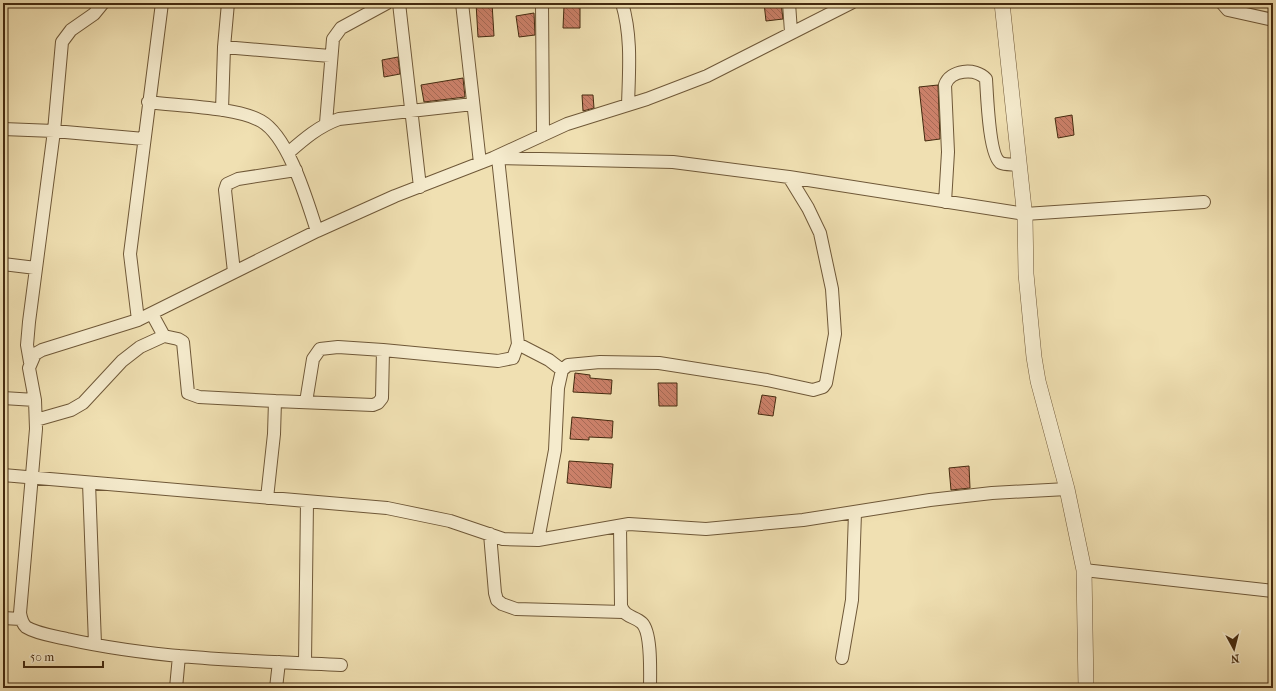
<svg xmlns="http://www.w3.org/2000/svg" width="1276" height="691" viewBox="0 0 1276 691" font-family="'IM FELL French Canon',serif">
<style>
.building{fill:url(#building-back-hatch);stroke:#442a0f}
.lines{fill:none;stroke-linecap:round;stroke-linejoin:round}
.minor-casing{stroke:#6f5838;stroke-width:14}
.tertiary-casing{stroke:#6f5838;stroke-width:16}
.minor{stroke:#f5ebcd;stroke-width:12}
.tertiary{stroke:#f5ebcd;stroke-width:15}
</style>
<defs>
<pattern id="building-back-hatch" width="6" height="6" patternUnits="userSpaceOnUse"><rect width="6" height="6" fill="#cc816a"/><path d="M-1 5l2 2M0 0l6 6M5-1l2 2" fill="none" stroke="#a76a56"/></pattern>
</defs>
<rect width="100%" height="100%" fill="#f0e0b2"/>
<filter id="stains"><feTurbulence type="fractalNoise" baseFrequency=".005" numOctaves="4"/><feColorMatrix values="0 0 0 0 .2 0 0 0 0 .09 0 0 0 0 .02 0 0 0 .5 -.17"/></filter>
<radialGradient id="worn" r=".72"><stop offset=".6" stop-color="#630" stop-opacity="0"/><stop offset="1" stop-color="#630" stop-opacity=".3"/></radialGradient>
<!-- building -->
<path class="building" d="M 476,3 L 492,3 L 494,36 L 478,37 Z
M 764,3 L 781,3 L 783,19 L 766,21 Z
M 564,6 L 580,6 L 580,28 L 563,28 Z
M 534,13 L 535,35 L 519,37 L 516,16 Z
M 398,57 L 400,74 L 384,77 L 382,60 Z
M 463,78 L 465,97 L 424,102 L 421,85 Z
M 938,85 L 940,139 L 925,141 L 919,87 Z
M 582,95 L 593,95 L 594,108 L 583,111 Z
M 1072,115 L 1074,135 L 1058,138 L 1055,118 Z
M 575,373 L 590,375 L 590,378 L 612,380 L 611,394 L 573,392 Z
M 658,383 L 677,383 L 677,406 L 659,406 Z
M 762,395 L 776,397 L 773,416 L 758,414 Z
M 572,417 L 613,421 L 612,438 L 589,437 L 589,440 L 570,439 Z
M 569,461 L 613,464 L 611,488 L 567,483 Z
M 969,466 L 970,488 L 951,490 L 949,468 Z"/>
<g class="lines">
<defs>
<path id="minor" d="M 399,3 L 420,187
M 462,3 L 480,163
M 542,3 L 543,135
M 622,3 C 632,37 629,70 628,105
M 789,3 L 791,32
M 1222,3 L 1228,10 L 1273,20
M 224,47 L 330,56
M 148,102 C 178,106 236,107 261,121 C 289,137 307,201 317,231
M 222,110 L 224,47 L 228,3
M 326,123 L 333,39 L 341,28 L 387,3
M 3,129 L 54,131 L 144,139
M 288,153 C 304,139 319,126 339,119 L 473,104
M 495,158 L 673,162 L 789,177 L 1025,214 L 1204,202
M 945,202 L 948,152 L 945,85 C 950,70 975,67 986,79 C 987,93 989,157 1001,163 C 1005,165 1014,164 1019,165
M 3,264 L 36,268
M 234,272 L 225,190 L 227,184 L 238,179 L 296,170
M 152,314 L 164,336 L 178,339 L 183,342 L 188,393 L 199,397 L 275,401
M 138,320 L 130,254 L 162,3
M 518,344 L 549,360 L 562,370
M 30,362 L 27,345 L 29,322 L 54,131 L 62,42 L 71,30 L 94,14 L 103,3
M 3,398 L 35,400
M 306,402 L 313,359 L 320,349 L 338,347 L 383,350
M 36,420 L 71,410 L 83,403 L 122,361 L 140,347 L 164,336
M 3,475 L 387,508 L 450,521 L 503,539 L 538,540 L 629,524 L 706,529 L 803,520 L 930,500 L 992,493 L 1067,489
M 89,483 L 95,644
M 267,498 L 274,434 L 275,401 L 373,405 L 378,403 L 382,398 L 383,350 L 498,361 L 513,358 L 518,344 L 498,158
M 620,526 L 621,606 C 625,618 635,616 642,623 C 652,633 650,674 650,688
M 490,534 L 495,593 L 497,600 L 502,604 L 516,609 L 623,612
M 538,540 L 555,450 L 558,388 L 562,370 L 568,365 L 600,362 L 659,363 L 767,380 L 813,390 L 823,387 L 826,383 L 835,334 L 832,289 L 820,233 L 808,208 L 789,177
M 1084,570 L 1273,591
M 3,618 L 21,619
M 842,658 L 852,600 L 855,513
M 305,663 L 307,502
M 341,665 C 250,661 156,659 67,639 C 55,636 37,634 26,627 C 22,623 21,619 20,613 L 36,429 L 35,400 L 29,368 L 35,354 L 42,350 L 138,320 L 317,231 L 395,196 L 493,158 L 567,124 L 647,99 L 707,76 L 851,3
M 176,688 L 179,656
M 276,688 L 279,662"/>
<path id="tertiary" d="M 1002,3 L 1025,218 L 1026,274 L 1034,357 L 1038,381 L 1067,489 L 1084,570 L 1086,688"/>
</defs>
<!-- minor casing -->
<use href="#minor" class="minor-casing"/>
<!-- tertiary casing -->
<use href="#tertiary" class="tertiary-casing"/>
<!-- minor -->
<use href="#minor" class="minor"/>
<!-- tertiary -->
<use href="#tertiary" class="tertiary"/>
</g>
<!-- margin -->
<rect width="1276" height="691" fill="none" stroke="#f0e0b2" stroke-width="16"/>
<rect x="4" y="4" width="1268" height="683" fill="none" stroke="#442a0f" stroke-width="2"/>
<rect x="8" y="8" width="1260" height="675" fill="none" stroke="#442a0f"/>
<!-- north arrow -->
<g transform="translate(1234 649) rotate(173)" stroke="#f5ebcd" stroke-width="3" paint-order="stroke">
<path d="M0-3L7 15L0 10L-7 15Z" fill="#442a0f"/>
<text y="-6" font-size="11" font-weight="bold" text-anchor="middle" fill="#442a0f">N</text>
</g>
<!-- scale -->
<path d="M24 661v6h79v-6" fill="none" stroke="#442a0f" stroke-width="2"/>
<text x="30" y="661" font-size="12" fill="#442a0f" stroke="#f5ebcd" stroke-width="3" paint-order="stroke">50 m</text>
<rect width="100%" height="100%" filter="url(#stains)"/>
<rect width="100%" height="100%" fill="url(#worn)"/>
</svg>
